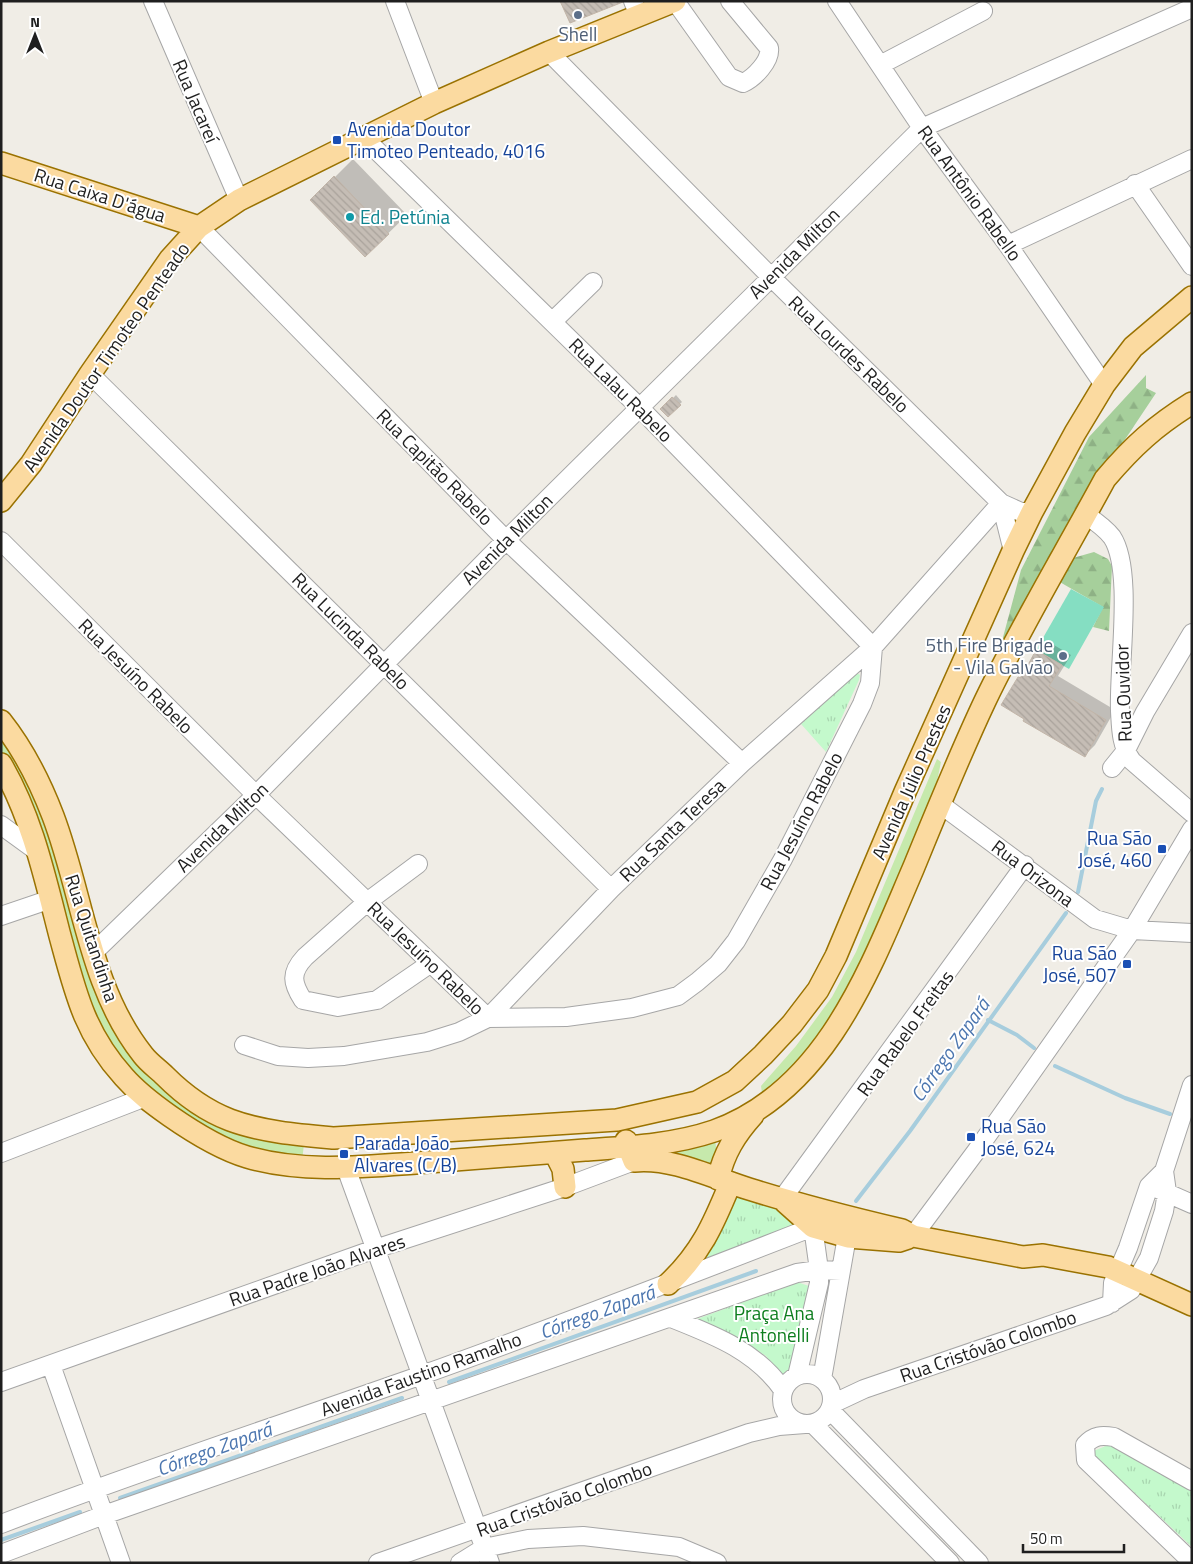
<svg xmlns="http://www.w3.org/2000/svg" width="1193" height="1564" viewBox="0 0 1193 1564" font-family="'Titillium Web',sans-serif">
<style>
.grass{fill:#c6e9ac}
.forest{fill:url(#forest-firs)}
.park{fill:url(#park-tufts)}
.pitch{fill:#85dec2}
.shadow{fill:#0003}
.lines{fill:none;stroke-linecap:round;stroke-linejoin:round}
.stream{stroke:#a7cddd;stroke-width:4}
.building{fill:url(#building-back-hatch);stroke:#c2b5a8}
.minor-casing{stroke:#a6a6a6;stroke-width:20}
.major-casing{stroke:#9a7201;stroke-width:24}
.minor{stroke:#fff;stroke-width:18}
.major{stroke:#fbdaa0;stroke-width:21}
.service-dot{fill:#5c6f8a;stroke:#fff;stroke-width:2}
.transit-dot{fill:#1a4fb4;stroke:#fff;stroke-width:2}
.culture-dot{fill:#0f9aa8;stroke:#fff;stroke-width:2}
.labels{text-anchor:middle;stroke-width:4;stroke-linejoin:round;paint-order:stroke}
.service-label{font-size:19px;fill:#4e5e75;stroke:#fff}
.street-label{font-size:19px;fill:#1f1f1f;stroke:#fff}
.transit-label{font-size:19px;fill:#164399;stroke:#fff;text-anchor:start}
.culture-label{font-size:19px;fill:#0d838f;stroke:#fff;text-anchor:start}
.park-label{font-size:19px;fill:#0d7e1e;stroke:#fff}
.water-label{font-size:20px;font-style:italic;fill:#4c76af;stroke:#fff}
</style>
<defs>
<pattern id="forest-firs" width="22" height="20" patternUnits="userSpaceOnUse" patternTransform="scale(1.25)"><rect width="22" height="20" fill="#a6cf9b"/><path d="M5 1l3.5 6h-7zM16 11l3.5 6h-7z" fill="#8eb185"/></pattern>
<pattern id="park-tufts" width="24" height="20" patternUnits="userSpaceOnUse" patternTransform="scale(1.25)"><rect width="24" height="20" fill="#c4f9cc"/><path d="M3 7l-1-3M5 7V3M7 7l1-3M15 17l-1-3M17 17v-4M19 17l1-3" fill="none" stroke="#a8d5af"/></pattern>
<pattern id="building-back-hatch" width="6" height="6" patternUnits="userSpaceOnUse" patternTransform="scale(1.25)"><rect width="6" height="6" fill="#c5bdb5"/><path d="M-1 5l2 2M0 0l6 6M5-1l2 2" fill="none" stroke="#a9a29b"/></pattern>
</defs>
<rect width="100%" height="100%" fill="#f0ede6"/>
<!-- grass -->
<path class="grass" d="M 1,732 L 29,777 L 53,838 L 99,997 L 163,1086 L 212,1124 L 304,1144 L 302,1161 L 252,1152 L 155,1100 L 111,1054 L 85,1004 L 1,758 Z
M 937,759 L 941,762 L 934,796 L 892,902 L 816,1051 L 762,1093 L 761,1086 L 796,1046 L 832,997 L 856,952 Z
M 715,1135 L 718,1172 L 669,1154 L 673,1144 Z"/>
<!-- forest -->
<path class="forest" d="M 1146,375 L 1146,388 L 1156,393 L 1098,480 L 1043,579 L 1002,641 L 1021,570 L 1089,437 Z
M 1094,552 L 1108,559 L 1112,566 L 1109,631 L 1093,627 L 1103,607 L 1058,581 L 1073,558 Z"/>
<!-- park -->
<path class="park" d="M 856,672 L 860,675 L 859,680 L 826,752 L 801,724 Z
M 734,1190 L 784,1202 L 804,1230 L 698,1268 Z
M 797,1282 L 809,1286 L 813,1295 L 793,1370 L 782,1378 L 766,1356 L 733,1336 L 697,1319 Z
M 1113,1443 L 1192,1489 L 1192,1547 L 1091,1452 Z"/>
<!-- pitch -->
<path class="pitch" d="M 1071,589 L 1104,607 L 1069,669 L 1036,650 Z"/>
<!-- shadow -->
<path class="shadow" d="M 353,159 L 407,215 L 365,256 L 330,182 Z
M 676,395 L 682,402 L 668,415 L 662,409 Z
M 1047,641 L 1071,655 L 1058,676 L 1115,710 L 1095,745 L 1085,755 L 1019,678 L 1026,671 L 1037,651 Z"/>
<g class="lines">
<!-- stream -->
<path class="stream" d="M 1078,892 L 1096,801 L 1102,789
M 988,1020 L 1017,1035 L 1034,1048
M 1055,1066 L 1125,1098 L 1170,1114
M 856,1201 L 910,1131 L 1066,913
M 449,1382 L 756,1271
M 120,1498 L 402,1398
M 1,1540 L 80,1512"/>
</g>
<!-- building -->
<path class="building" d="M 560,1 L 623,1 L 623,2 L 570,23 Z
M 334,176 L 389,234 L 365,257 L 310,200 Z
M 672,397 L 681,405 L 668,417 L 660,409 Z
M 1036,650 L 1062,665 L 1049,686 L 1106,720 L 1085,757 L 1023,721 L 1024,719 L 1001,705 L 1018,677 L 1021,678 Z"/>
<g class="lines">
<defs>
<path id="minor" d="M 153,1 L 239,200
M 395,1 L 434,103
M 633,1 L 639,16
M 675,1 L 729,77 L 743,83 C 754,78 771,61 769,48 L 730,1
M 837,1 L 922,128 L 1008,245 L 1104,385
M 549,52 L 770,276 L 1001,503 L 1021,512 L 1032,512
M 880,65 L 983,11
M 1135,184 L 1192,266
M 199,227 L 506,540 L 742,763
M 1008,245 L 1192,159
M 552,322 L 593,282
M 90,374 L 611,889
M 1001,503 L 1013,551
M 1086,515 C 1095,521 1105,528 1112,537 C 1134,570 1118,668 1120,711 C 1121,729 1121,746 1132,761 L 1192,813
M 1,541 L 256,795 L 488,1018 L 566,1017 L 632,1008 L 678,996 L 697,982 L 718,964 L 736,941 L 783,859 L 862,704 L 870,683 L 873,647 L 639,407 L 364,138
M 1112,768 L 1125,752 L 1145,712 L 1192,633
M 940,804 L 1095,919 L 1132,930 L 1192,933
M 1,825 L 38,852
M 418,864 L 367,902 L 305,957 C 290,973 292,983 303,1000 L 338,1007 L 377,1000 L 431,963
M 1,916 L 51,899
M 94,952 L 256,795 L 506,540 L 922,128 L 1192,8
M 244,1045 L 278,1056 L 308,1058 L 344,1056 L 427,1042 L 459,1032 L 488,1018 L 611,889 L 742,763 L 873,647 L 1001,503
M 1,1153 L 143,1098
M 346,1168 L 490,1563
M 1158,1189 L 1192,1204
M 782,1199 L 1025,865
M 913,1236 L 977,1150 L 1132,930 L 1192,829
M 1112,1303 L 1113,1283 L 1128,1248 L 1149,1186 L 1164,1171
M 671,1318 C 714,1335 756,1351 783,1390
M 51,1365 L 121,1563
M782 1399a25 25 0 1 1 50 0a25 25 0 1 1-50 0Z
M 797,1376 L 819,1283 L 819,1270 L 813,1227
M 822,1379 L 849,1225
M 1,1382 L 375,1249 L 565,1187 L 634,1161
M 832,1404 L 864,1389 L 1106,1306 L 1131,1290 L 1149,1258 L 1164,1211 L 1167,1192 L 1164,1171 L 1192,1085
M 830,1410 L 979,1563
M 813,1424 L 950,1563
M 1192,1481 L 1114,1437 C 1102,1435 1094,1435 1085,1445 L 1086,1460 L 1192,1562
M 1,1524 C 139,1471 280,1425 419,1376 C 551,1329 682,1278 813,1227 L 822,1220
M 1,1554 L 104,1515 L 797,1273 L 819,1270 L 841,1271
M 378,1563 L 749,1433 L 779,1426 L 805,1424
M 460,1563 L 484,1548 L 528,1539 L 583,1536 L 679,1547 L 717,1563"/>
<path id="major" d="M 1,163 L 199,227
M 1,501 L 31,464 L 90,374 L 170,259 L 199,227 L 239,200 L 434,103 L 549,52 L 675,1
M 1,721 C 24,750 40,782 53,816 C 83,895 89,987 143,1055 C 149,1063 158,1069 165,1076 C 184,1095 204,1110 230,1120 C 262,1132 300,1135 334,1138 L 617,1120 L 697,1102 L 735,1081 L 763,1055 L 792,1024 L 818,990 L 836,956 L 905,792 L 1013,551 L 1032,512 L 1075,433 L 1104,385 L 1133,347 L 1192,297
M 1,764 C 32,817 45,878 60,936 C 75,991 84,1033 124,1077 C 138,1093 153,1104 170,1116 C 193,1132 220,1149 247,1157 C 305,1174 369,1166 429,1162 C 481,1158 533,1154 585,1150 C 627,1147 673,1145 714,1131 C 826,1091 870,969 913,869 C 936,813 959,756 985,701 C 1021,626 1065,553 1105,479 C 1133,446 1155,426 1192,403
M 626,1141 L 634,1161 C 673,1157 713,1178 749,1189 C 800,1205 851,1218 902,1230 L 913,1236 L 1023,1257 L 1043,1255 L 1108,1267 L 1192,1305
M 555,1153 L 563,1169 L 565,1187
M 718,1179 C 724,1153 735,1135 753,1115
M 785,1202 L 813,1227 L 848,1237 L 899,1241 L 908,1238
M 668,1284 C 701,1253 713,1225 730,1184"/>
</defs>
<!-- minor casing -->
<use href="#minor" class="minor-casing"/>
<!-- major casing -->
<use href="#major" class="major-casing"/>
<!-- minor -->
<use href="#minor" class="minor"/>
<!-- major -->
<use href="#major" class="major"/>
</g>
<!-- markers -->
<g class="service-dot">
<circle cx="578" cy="15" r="5"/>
<circle cx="1063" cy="656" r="5"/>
</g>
<g class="transit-dot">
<rect x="332" y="135" width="10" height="10" rx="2.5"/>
<rect x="1157" y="844" width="10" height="10" rx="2.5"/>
<rect x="1122" y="959" width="10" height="10" rx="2.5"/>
<rect x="966" y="1132" width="10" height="10" rx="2.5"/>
<rect x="339" y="1149" width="10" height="10" rx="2.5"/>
</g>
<circle class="culture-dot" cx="350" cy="217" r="5"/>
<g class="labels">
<!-- service labels -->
<g class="service-label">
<text x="578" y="41">Shell</text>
<text x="1053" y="652" text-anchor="end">5th Fire Brigade<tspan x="1053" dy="22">- Vila Galvão</tspan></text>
</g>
<!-- street labels -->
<g class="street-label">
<text transform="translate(196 101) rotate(67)" y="7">Rua Jacareí</text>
<text transform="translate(970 193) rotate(54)" y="7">Rua Antônio Rabello</text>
<text transform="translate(100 195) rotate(18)" y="7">Rua Caixa D'água</text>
<text transform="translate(794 253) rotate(-45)" y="7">Avenida Milton</text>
<text transform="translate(849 354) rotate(44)" y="7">Rua Lourdes Rabelo</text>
<text transform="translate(106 357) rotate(-55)" y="7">Avenida Doutor Timoteo Penteado</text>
<text transform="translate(621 390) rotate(45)" y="7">Rua Lalau Rabelo</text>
<text transform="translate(435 467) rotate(45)" y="7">Rua Capitão Rabelo</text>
<text transform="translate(507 539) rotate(-45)" y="7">Avenida Milton</text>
<text transform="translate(351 631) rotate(45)" y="7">Rua Lucinda Rabelo</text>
<text transform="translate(136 676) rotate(45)" y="7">Rua Jesuíno Rabelo</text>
<text transform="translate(1123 693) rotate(-92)" y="7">Rua Ouvidor</text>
<text transform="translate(911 782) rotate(-66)" y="7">Avenida Júlio Prestes</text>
<text transform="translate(801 821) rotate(-62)" y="7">Rua Jesuíno Rabelo</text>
<text transform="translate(222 827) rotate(-44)" y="7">Avenida Milton</text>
<text transform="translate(672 830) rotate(-44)" y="7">Rua Santa Teresa</text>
<text transform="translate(1033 873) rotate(37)" y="7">Rua Orizona</text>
<text transform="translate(92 938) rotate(72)" y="7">Rua Quitandinha</text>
<text transform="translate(426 958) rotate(44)" y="7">Rua Jesuíno Rabelo</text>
<text transform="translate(905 1033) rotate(-54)" y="7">Rua Rabelo Freitas</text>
<text transform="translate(317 1270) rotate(-19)" y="7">Rua Padre João Alvares</text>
<text transform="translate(988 1346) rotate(-19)" y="7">Rua Cristóvão Colombo</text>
<text transform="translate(421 1374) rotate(-20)" y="7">Avenida Faustino Ramalho</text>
<text transform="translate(564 1499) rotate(-20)" y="7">Rua Cristóvão Colombo</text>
</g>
<!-- transit labels -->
<g class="transit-label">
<text x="347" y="136">Avenida Doutor<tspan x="347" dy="22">Timoteo Penteado, 4016</tspan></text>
<text x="1152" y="845" text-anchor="end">Rua São<tspan x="1152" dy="22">José, 460</tspan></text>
<text x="1117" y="960" text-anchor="end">Rua São<tspan x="1117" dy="22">José, 507</tspan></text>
<text x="981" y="1133">Rua São<tspan x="981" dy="22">José, 624</tspan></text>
<text x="354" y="1150">Parada João<tspan x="354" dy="22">Alvares (C/B)</tspan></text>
</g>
<!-- culture labels -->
<g class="culture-label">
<text x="360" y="224">Ed. Petúnia</text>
</g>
<!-- park labels -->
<g class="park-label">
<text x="774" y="1320">Praça Ana<tspan x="774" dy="22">Antonelli</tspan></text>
</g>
<!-- water labels -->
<g class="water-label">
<text transform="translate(950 1050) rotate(-55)" y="7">Córrego Zapará</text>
<text transform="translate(597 1312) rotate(-20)" y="7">Córrego Zapará</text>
<text transform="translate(214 1449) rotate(-20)" y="7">Córrego Zapará</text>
</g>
</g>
<!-- border -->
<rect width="1193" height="1564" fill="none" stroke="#1f1f1f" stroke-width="5"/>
<!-- north arrow -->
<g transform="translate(35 35)" stroke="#ffffff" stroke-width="4" paint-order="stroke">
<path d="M0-4L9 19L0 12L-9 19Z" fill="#1f1f1f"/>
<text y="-8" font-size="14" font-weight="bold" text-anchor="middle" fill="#1f1f1f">N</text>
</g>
<!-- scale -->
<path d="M1023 1544v8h101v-8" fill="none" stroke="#1f1f1f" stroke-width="2.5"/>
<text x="1030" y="1544" font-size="15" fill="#1f1f1f" stroke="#ffffff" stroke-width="4" paint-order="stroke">50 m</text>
</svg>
